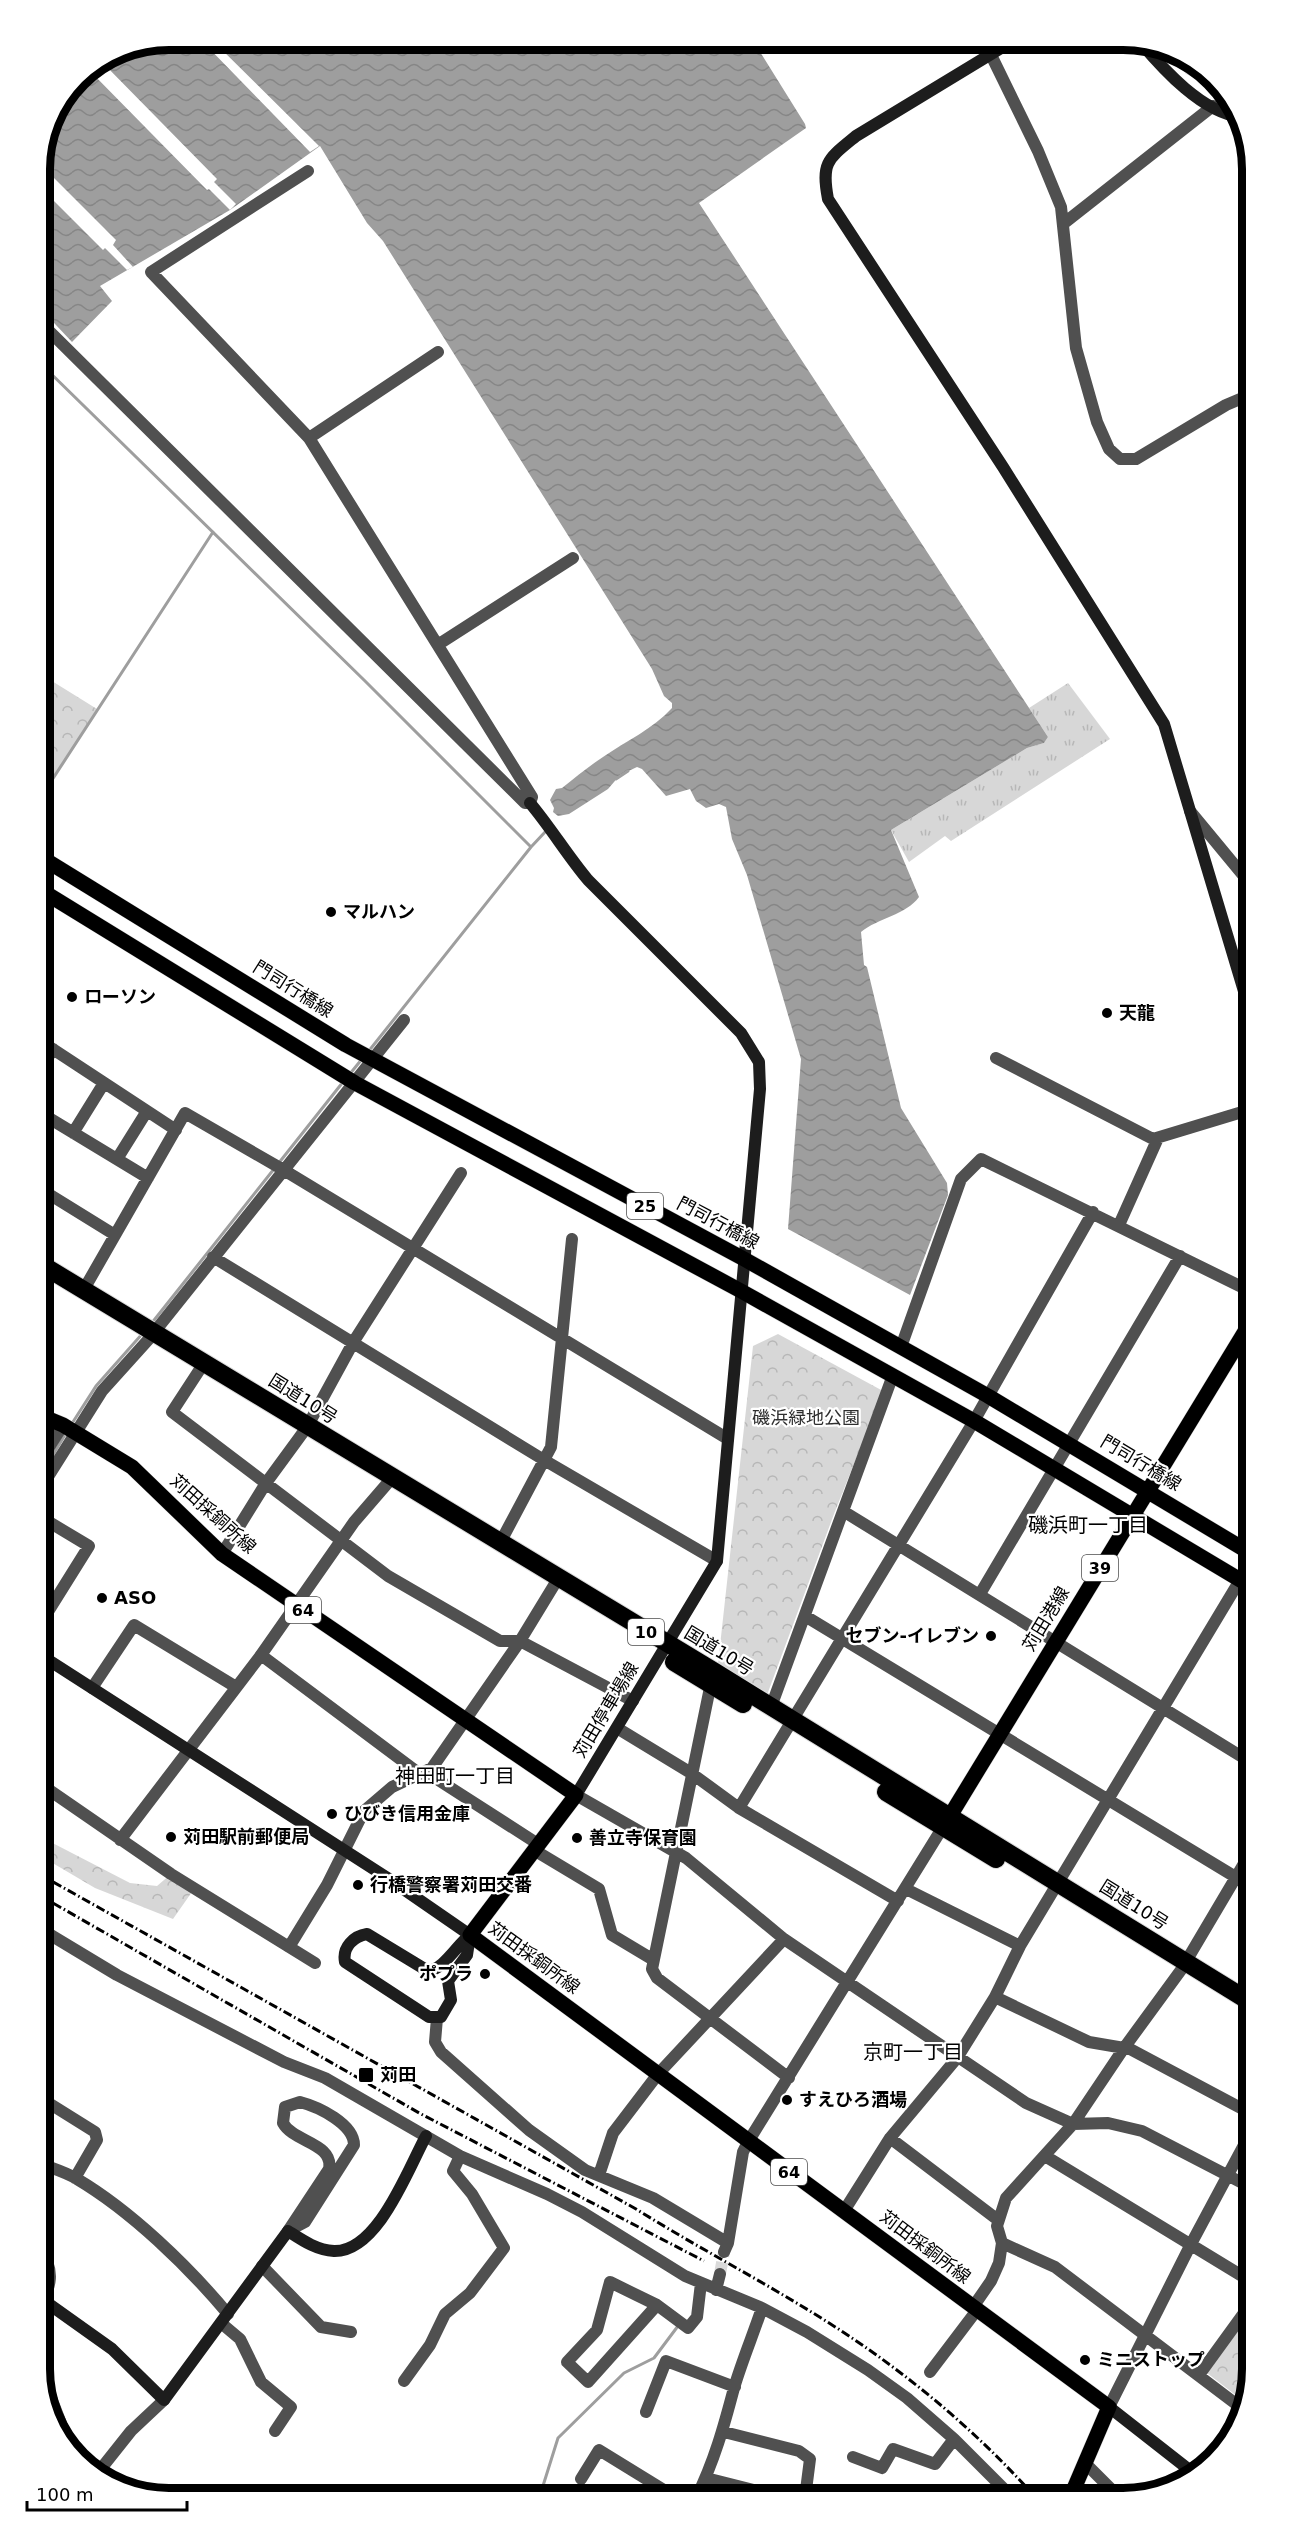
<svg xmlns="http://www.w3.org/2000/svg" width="1291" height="2537" viewBox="0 0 1291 2537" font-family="'DejaVu Sans','Noto Sans JP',sans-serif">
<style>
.grass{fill:url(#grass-tufts)}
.park{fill:url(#park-crowns)}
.water{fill:url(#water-waves)}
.pier{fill:#fff}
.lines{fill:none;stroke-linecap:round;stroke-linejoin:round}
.stream{stroke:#9e9e9e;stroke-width:3}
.street-tunnel{stroke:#d9d9d9;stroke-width:12;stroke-dasharray:12 6;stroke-linecap:butt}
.primary-casing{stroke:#dbdbdb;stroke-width:16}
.highway-casing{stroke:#dbdbdb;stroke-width:20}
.street{stroke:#505050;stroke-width:12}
.secondary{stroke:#1d1d1d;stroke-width:12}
.primary{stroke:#000;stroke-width:15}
.highway{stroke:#000;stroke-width:18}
.rail{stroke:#000;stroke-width:3;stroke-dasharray:9 3 1.5 3;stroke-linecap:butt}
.poi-dot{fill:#000;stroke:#fff;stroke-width:2}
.labels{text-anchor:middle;stroke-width:4.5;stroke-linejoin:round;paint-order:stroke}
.shield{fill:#fff;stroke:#4c4c4c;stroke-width:1.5}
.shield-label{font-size:16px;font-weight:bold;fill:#000}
.poi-label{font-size:18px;font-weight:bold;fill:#000;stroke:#fff;text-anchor:start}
.street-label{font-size:18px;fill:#000;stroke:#fff}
.park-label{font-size:18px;fill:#2e2e2e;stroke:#fff}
.neighbourhood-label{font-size:20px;fill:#000;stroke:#fff}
.rim{fill:none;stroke:#000;stroke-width:8}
</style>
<defs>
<pattern id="grass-tufts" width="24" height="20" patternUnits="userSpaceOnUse" patternTransform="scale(1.5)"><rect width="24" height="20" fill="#d7d7d7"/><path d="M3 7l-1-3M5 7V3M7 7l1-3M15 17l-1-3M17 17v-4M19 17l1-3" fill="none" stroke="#b7b7b7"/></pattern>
<pattern id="park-crowns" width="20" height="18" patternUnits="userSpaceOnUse" patternTransform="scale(1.5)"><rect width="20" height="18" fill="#d7d7d7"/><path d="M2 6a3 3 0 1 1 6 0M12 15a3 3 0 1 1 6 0" fill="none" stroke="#b7b7b7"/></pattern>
<pattern id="water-waves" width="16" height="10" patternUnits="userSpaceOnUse" patternTransform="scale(1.5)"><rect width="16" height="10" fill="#9e9e9e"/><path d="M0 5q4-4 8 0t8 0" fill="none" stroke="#868686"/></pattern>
</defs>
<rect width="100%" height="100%" fill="#fff"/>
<!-- grass -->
<path class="grass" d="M 1170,54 L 1201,66 L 1218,88 L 1186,74 Z
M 1068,683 L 1110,739 L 951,841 L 945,836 L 909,862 L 891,830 L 1027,748 L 1044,743 L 1048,737 L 1029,708 Z"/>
<!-- park -->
<path class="park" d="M 39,673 L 97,709 L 39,800 Z
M 778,1334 L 883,1391 L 834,1514 L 767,1695 L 718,1664 L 753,1346 Z
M 39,1836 L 130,1883 L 157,1886 L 171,1874 L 194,1889 L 173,1919 L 95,1888 L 39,1855 Z
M 1252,2310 L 1252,2369 L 1242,2400 L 1207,2373 Z"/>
<!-- water -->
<path class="water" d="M 169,39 L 752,39 L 805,124 L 806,128 L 699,203 L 1048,737 L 1044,743 L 1027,748 L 891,830 L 919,897 C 906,915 878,918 861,932 L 864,965 L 867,967 L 901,1108 L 947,1183 L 948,1195 L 910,1295 L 788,1229 L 801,1059 L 747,875 L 732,839 L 726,807 L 719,804 L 706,808 L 696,801 L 690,789 L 666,796 L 642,769 L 637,767 L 620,775 L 608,789 L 569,814 L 558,816 L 553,812 L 554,808 L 550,800 L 556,789 L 562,788 C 576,777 589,766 603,757 C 626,741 653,729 672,708 L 672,703 L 664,696 L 652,669 L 383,241 L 367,223 L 320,146 L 230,210 L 100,286 L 112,301 L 72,342 L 39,307 L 39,161 L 49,119 L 77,77 L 119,49 Z"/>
<!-- pier -->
<path class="pier" d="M 200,39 L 211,39 L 319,146 L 310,152 Z
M 101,61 L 217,179 L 214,182 L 236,204 L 230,210 L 209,189 L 207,190 L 88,69 Z
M 39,163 L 116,240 L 113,245 L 133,267 L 127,270 L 105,248 L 103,250 L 39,186 Z"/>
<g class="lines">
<!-- stream -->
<path class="stream" d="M 39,362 L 364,680 L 531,847 L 368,1052
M 616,779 L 628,771
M 39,800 L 213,532
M 531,847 L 546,831
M 349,1075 L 362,1059
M 278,1164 L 343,1082
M 151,1324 L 274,1169
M 71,1425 L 96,1386 L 143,1333
M 39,1478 L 66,1433
M 546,2498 L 542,2489 L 558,2438 L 624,2373 L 654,2358 L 678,2326"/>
<!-- street-tunnel -->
<path class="street-tunnel" d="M 720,2274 L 724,2252"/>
<defs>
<path id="primary" d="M 39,856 L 346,1045 L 744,1259 L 988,1396 L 1252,1554
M 39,889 L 355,1083 L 741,1291 L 974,1421 L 1252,1587
M 39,1415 L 63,1425 L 132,1467 L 222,1554 L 576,1795 L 470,1935 L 1109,2407 L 1070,2498
M 950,1816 L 1252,1320"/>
<path id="highway" d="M 39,1263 L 715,1672 L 1252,2003
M 674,1662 L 743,1704
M 886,1792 L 996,1859"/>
</defs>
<!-- primary casing -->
<use href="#primary" class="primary-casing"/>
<!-- highway casing -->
<use href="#highway" class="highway-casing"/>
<!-- street -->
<path class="street" d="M 991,55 L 1038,151 L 1061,207 L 1076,348 L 1097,422 L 1109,449 L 1120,459 L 1136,459 L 1226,405 L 1252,394
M 1063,224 L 1213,106
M 39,321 L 525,803 L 530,803 L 532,797 L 309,438 L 151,272 L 308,171
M 309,438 L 438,352
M 439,644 L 573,558
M 1190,811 L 1252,886
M 39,1040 L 176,1130
M 996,1058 L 1153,1139 L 1252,1109
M 39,1072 L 53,1049
M 39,1112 L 148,1178
M 73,1133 L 104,1083
M 117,1159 L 147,1111
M 39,1188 L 115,1235
M 1119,1225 L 1158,1138
M 213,1257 L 544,1460 L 717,1561
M 83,1291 L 185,1113 L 282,1169 L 728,1439
M 901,1347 L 961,1179 L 981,1159 L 1252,1292
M 204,1363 L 172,1412 L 388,1576 L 500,1641 L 520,1641 L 633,1701
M 39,1463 L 63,1425
M 39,1491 L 102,1391 L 148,1340 L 404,1020
M 843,1511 L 1252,1763
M 500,1543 L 551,1447 L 572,1239
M 222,1554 L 266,1483 L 307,1427 L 354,1341 L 461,1173
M 980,1594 L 1180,1256
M 805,1616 L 1252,1887
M 39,1626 L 89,1546 L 39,1516
M 261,1655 L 420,1774
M 712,1678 L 652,1969 L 657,1978 L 789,2078
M 92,1688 L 134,1625 L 236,1687
M 771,1707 L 893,1375
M 617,1728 L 691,1773 L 739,1808 L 898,1901
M 426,1772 L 538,1844
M 39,1783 L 171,1874 L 315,1963
M 576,1795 L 686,1858 L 784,1939 L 1026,2103 L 1073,2124 L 1108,2123 L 1142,2131 L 1252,2188
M 739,1808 L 974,1421 L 1093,1212
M 120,1840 L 261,1655 L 354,1522 L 392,1478
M 534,1850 L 599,1889 L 612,1935 L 652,1959
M 906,1889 L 1020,1946
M 39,1928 L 117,1975 L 284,2062 L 325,2078 L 460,2156 L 547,2194 L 582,2212 L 685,2276 L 762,2308 L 807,2332 L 868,2370 L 907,2398 L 954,2439 L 1013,2498
M 289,1947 L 327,1885 L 364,1811 L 392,1787 L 432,1768 L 520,1641 L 559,1577
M 995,1997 L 1089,2042 L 1130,2049 L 1252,2114
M 437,2018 L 435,2042 L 441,2052 L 529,2130 L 585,2170 L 653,2198 L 728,2243
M 39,2097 L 95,2132 L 97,2140 L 75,2178
M 300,2102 C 319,2107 354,2124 354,2145 L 305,2222 L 288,2231 L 329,2169 C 334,2143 293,2142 283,2123 L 285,2107 Z
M 890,2138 L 998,2220
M 1045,2156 L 1252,2282
M 39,2163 C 51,2168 66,2172 77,2179 C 131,2211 188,2266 228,2314
M 599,2175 L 613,2133 L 658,2074 L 784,1939
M 844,2211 L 890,2138 L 957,2058 L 995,1997 L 1020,1946 L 1252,1560
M 1002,2243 L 1055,2267 L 1240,2407
M 724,2252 L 728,2243 L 743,2152 L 748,2142 L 946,1822
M 262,2266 L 321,2327 L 351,2332
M 716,2290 L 720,2274
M 657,2305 L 610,2282 L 597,2330 L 567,2362 L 588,2382 L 657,2305 L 688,2328 L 697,2317 L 701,2283
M 973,2307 L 991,2281 L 999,2263 L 1002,2243 L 997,2226 L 1006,2198 L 1073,2124 L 1124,2048 L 1181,1970 L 1252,1850
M 39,2309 C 51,2287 56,2270 39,2248
M 221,2323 L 240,2339 L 261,2382 L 291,2407 L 275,2431
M 39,2367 L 67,2439
M 930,2372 L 977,2310
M 1199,2375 L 1252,2302
M 404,2381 L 430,2345 L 445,2314 L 470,2293 L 504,2248 L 472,2194 L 453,2171 L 460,2156
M 1109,2407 L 1191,2244 L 1252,2130
M 646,2412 L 666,2361 L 735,2387
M 724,2432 L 799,2451 L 810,2459 L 805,2498
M 853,2457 L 882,2468 L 893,2449 L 935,2464 L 954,2439
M 1085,2463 L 1120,2498
M 96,2475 L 131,2431 L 164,2400
M 706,2478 L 785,2498
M 581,2479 L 599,2450 L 677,2498
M 696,2498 C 714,2462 724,2426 734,2388 C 742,2361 753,2335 762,2308"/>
<!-- secondary -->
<path class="secondary" d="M 1016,39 L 856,136 C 828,159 821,162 828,199 L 1003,467 L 1164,724 L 1252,1018
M 1141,43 C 1164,70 1202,112 1240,117
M 530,803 C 551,828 567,855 588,880 L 741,1033 L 759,1062 L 760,1089 L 717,1561 L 576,1795
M 39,1654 L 386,1877 L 470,1935
M 367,1934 L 428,1971 C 444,1969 456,1946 470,1935 L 467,1955 L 448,1981 L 451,2000 L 441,2017 L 429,2017 L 345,1962 C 342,1947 354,1936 367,1934 Z
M 39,2297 L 112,2349 L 164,2400 L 288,2231 C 302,2240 316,2250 334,2251 C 378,2252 408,2169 426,2136
M 1109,2407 L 1192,2472"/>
<!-- primary -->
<use href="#primary" class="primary"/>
<!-- highway -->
<use href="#highway" class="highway"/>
<!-- rail -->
<path class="rail" d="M 39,1874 L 636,2209 C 708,2254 784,2292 855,2340 C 921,2385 983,2438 1036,2498
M 39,1895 L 421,2114 L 704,2261"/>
</g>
<!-- markers -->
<g class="poi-dot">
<circle cx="331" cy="912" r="6"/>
<circle cx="72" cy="997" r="6"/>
<circle cx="1107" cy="1013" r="6"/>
<circle cx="102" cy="1598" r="6"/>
<circle cx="991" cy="1636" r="6"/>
<circle cx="332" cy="1814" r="6"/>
<circle cx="171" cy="1837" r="6"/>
<circle cx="577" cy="1838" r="6"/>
<circle cx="358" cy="1885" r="6"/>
<circle cx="485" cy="1974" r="6"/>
<rect x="358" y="2067" width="16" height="16" rx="3"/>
<circle cx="787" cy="2100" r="6"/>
<circle cx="1085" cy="2360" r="6"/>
</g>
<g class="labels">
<!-- shield labels -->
<g class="shield">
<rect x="627" y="1193" width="36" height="26" rx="4.5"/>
<rect x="1082" y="1555" width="36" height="26" rx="4.5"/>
<rect x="285" y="1597" width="36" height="26" rx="4.5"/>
<rect x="628" y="1619" width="36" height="26" rx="4.5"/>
<rect x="771" y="2159" width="36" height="26" rx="4.5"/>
</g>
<g class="shield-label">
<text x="645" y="1212">25</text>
<text x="1100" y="1574">39</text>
<text x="303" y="1616">64</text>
<text x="646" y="1638">10</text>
<text x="789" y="2178">64</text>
</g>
<!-- poi labels -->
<g class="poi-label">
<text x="343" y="918">マルハン</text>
<text x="84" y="1003">ローソン</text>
<text x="1119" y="1019">天龍</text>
<text x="114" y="1604">ASO</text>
<text x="979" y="1642" text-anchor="end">セブン-イレブン</text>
<text x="344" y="1820">ひびき信用金庫</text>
<text x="183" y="1843">苅田駅前郵便局</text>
<text x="589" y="1844">善立寺保育園</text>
<text x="370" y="1891">行橋警察署苅田交番</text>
<text x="473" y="1980" text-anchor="end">ポプラ</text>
<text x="380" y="2081">苅田</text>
<text x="799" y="2106">すえひろ酒場</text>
<text x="1097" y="2366">ミニストップ</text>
</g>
<!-- street labels -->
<g class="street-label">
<text transform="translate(293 989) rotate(32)" y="6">門司行橋線</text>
<text transform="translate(718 1223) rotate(28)" y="6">門司行橋線</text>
<text transform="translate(303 1399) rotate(32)" y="6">国道10号</text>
<text transform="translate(1141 1463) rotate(31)" y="6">門司行橋線</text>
<text transform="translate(213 1514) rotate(42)" y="6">苅田採銅所線</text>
<text transform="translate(1046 1619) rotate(-59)" y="6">苅田港線</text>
<text transform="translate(719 1651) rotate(31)" y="6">国道10号</text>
<text transform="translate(606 1710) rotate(-59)" y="6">苅田停車場線</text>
<text transform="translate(1134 1905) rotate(32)" y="6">国道10号</text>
<text transform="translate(534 1958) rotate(36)" y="6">苅田採銅所線</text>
<text transform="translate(925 2247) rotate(37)" y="6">苅田採銅所線</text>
</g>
<!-- park labels -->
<g class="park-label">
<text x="806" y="1424">磯浜緑地公園</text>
</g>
<!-- neighbourhood labels -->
<g class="neighbourhood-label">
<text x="1088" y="1532">磯浜町一丁目</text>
<text x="455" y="1783">神田町一丁目</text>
<text x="913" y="2059">京町一丁目</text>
</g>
</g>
<!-- crop -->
<path d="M0 0H1291V2537H0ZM169 50H1123A119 119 0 0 1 1242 169V2369A119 119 0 0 1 1123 2488H169A119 119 0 0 1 50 2369V169A119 119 0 0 1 169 50Z" fill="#fff" fill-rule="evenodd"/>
<path class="rim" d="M169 50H1123A119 119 0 0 1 1242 169V2369A119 119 0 0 1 1123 2488H169A119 119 0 0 1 50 2369V169A119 119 0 0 1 169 50Z"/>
<!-- scale -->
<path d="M27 2501v9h160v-9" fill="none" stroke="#000000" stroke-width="3"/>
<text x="36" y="2501" font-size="18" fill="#000000" stroke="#ffffff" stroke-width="4.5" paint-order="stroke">100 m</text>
</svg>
